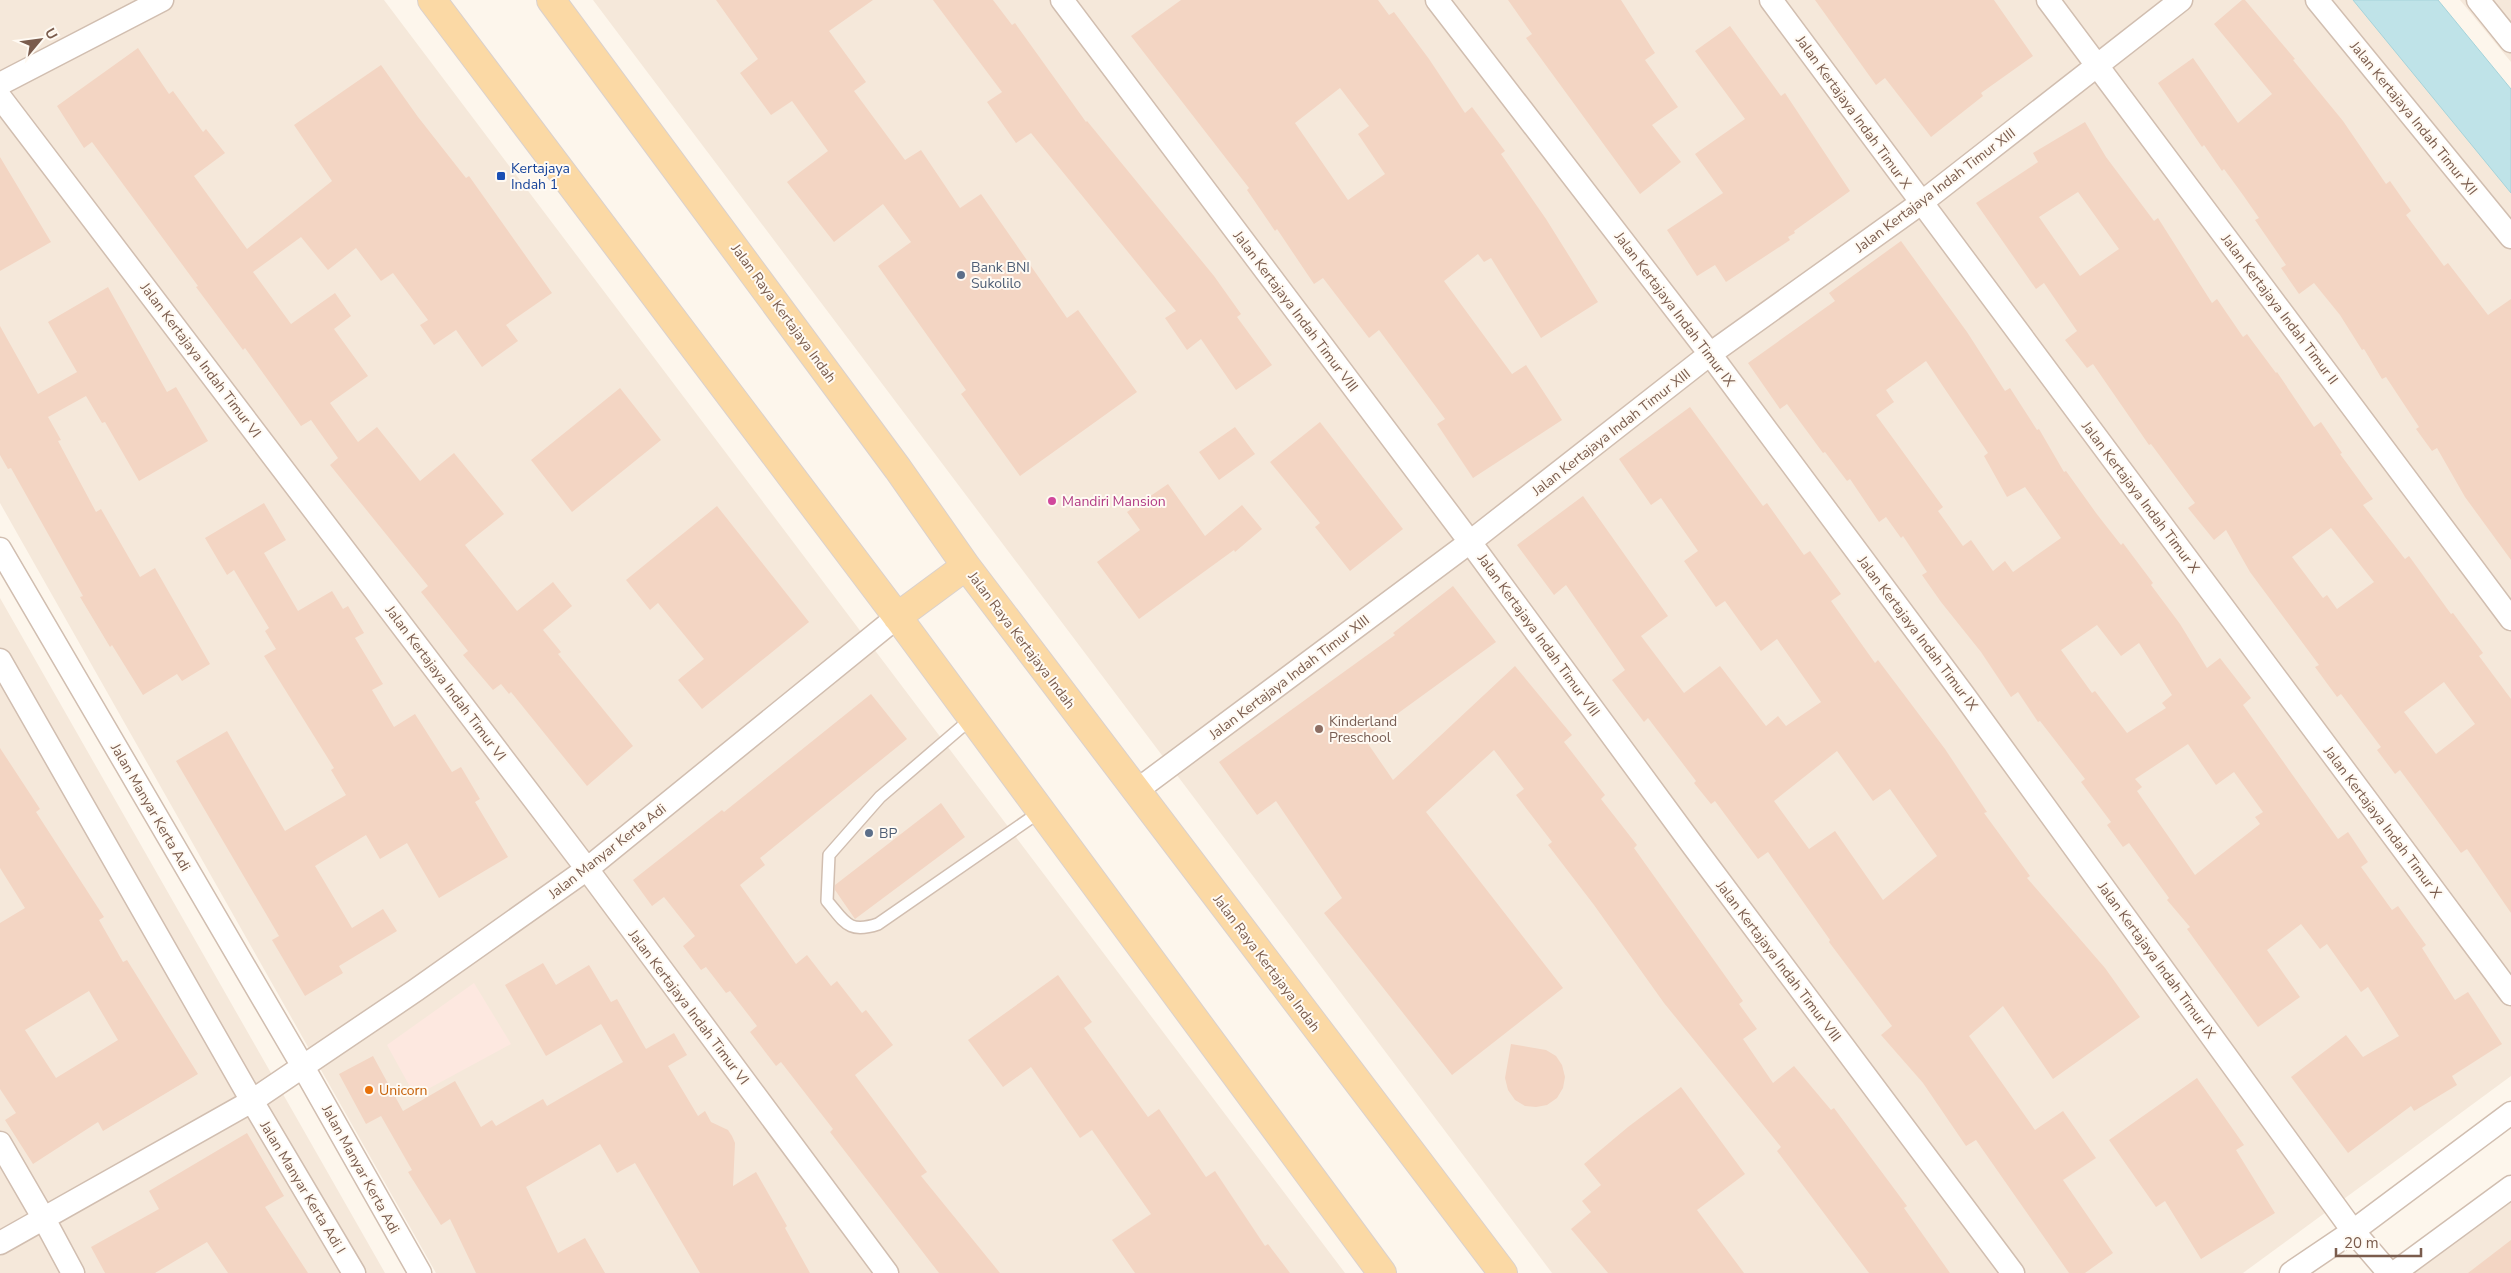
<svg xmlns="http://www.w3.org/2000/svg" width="2511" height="1273" viewBox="0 0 2511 1273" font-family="'Nunito Sans',sans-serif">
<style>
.residential{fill:#f5e8da}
.commercial{fill:#fde8e0}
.water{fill:#bfe3e8;stroke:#a5d3da}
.building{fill:#f3d5c3;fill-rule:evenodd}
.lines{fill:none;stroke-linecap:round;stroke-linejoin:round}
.lane-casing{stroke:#d1beb0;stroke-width:14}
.street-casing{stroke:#d1beb0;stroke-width:25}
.primary-casing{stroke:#dad1cd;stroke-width:30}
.lane{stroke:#fff;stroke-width:11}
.street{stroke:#fff;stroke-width:22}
.primary{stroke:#fbd9a5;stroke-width:28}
.transit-dot{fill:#1a4fb4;stroke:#fffaf3;stroke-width:2}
.service-dot{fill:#5c6f8a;stroke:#fffaf3;stroke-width:2}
.hotel-dot{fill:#d1479c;stroke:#fffaf3;stroke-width:2}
.education-dot{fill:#8d6e63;stroke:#fffaf3;stroke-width:2}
.food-dot{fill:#e8710a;stroke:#fffaf3;stroke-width:2}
.labels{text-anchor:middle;stroke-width:4;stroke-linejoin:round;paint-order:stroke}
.street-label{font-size:14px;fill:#7a5c4d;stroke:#fffaf3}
.transit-label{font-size:14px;fill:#164399;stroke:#fffaf3;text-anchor:start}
.service-label{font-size:14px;fill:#4e5e75;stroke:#fffaf3;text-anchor:start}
.hotel-label{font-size:14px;fill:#b23c85;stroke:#fffaf3;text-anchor:start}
.education-label{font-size:14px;fill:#785e54;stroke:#fffaf3;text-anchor:start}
.food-label{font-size:14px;fill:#c56008;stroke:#fffaf3;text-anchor:start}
</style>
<rect width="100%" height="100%" fill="#fdf6ec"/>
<!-- residential -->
<path class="residential" d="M 0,0 L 384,0 L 1345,1273 L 436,1273 L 0,503 Z
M 593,0 L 2366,0 L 2511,182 L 2511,1076 L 2243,1273 L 1552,1273 Z
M 2460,0 L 2511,0 L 2511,62 Z
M 0,598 L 385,1273 L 0,1273 Z
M 2511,1200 L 2511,1273 L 2413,1273 Z"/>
<!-- commercial -->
<path class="commercial" d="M 474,983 L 511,1044 L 415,1096 L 387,1045 Z"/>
<!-- water -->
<path class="water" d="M 2353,0 L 2438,0 L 2511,89 L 2511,193 Z"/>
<!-- building -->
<path class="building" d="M 716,0 L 873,0 L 829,31 L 866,82 L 854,91 L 905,160 L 921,150 L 960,208 L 981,194 L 1067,318 L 1078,310 L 1137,392 L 1020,476 L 961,394 L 966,390 L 878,266 L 911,242 L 883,204 L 834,242 L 787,182 L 828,151 L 792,101 L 771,115 L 740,73 L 758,59 Z
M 933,0 L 993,0 L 1012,25 L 1015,23 L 1086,122 L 1087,121 L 1214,276 L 1241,314 L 1237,317 L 1272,365 L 1236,390 L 1201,339 L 1187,350 L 1165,318 L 1176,311 L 1031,133 L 1016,143 L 987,102 L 1002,92 Z
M 1181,0 L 1378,0 L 1389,15 L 1394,12 L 1429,59 L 1465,113 L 1472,107 L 1505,151 L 1501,154 L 1546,219 L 1598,302 L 1541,338 L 1491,258 L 1484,262 L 1478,254 L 1444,281 L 1512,374 L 1526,365 L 1562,420 L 1473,478 L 1437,424 L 1445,419 L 1379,330 L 1369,338 L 1323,278 L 1314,284 L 1277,229 L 1275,231 L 1247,190 L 1249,188 L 1131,36 ZM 1340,88 L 1369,126 L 1358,134 L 1385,174 L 1348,200 L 1295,123 Z
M 1508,0 L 1621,0 L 1655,53 L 1645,60 L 1678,107 L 1652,125 L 1681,162 L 1640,194 L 1526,38 L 1532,34 Z
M 1815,0 L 1994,0 L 2033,56 L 1981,93 L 1983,96 L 1931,137 L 1885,78 L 1876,85 Z
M 2242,0 L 2245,0 L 2295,59 L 2293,60 L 2343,121 L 2386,184 L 2390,181 L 2411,211 L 2406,215 L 2444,266 L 2448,263 L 2488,315 L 2511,299 L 2511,560 L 2465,497 L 2437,448 L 2432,451 L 2416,429 L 2419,427 L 2386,377 L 2382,379 L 2364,349 L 2362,350 L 2340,315 L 2314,283 L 2299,294 L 2281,268 L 2286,265 L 2255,220 L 2259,218 L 2243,195 L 2224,169 L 2222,171 L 2204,145 L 2202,147 L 2158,83 L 2193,58 L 2238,123 L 2272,94 L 2214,24 Z
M 1730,26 L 1781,96 L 1785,93 L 1850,191 L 1794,231 L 1795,233 L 1788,237 L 1790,240 L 1726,282 L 1715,265 L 1697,276 L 1667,230 L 1723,193 L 1695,154 L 1745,119 L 1695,51 Z
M 138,48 L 169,94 L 173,91 L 203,132 L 206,129 L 225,153 L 194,176 L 247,249 L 332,181 L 294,125 L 381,65 L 418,117 L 466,178 L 469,176 L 552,293 L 506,325 L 518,341 L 482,367 L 456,330 L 434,345 L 420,325 L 428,320 L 393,273 L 381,281 L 356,248 L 328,270 L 301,237 L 253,272 L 291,324 L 335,293 L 351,316 L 334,329 L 368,376 L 330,403 L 358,442 L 377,427 L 420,481 L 454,453 L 504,514 L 465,545 L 517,611 L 553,582 L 572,606 L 543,630 L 561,652 L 558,654 L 633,746 L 587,786 L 511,692 L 509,694 L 501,684 L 493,690 L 463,655 L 468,651 L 421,592 L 428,586 L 330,465 L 338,458 L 311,420 L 301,426 L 245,348 L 243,350 L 196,287 L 198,286 L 92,142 L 84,148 L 57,106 Z
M 2085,122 L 2106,157 L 2154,221 L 2158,218 L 2212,303 L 2217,299 L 2243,337 L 2247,334 L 2276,373 L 2277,372 L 2314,427 L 2321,422 L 2342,453 L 2340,454 L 2373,499 L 2363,505 L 2405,559 L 2409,556 L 2451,614 L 2453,613 L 2483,653 L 2479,656 L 2511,699 L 2511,913 L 2467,849 L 2461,853 L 2400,770 L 2395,774 L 2377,750 L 2381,747 L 2341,694 L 2337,697 L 2315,667 L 2319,665 L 2250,572 L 2226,530 L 2214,540 L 2188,508 L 2195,503 L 2151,444 L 2149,445 L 2093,364 L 2087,368 L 2065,340 L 2077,331 L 2044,283 L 2036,289 L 1976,203 L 2038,162 L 2033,153 ZM 2078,192 L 2119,249 L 2080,276 L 2039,217 ZM 2331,528 L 2374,582 L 2337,609 L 2327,595 L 2323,598 L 2292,557 ZM 2444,682 L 2475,724 L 2436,754 L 2404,712 Z
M 0,157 L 51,242 L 0,271 Z
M 1901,241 L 1967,332 L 2005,391 L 2010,388 L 2037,430 L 2039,429 L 2064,472 L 2066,471 L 2096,513 L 2121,545 L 2123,543 L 2153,583 L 2151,585 L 2180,624 L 2207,668 L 2220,658 L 2251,698 L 2243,705 L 2338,839 L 2348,832 L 2368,862 L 2361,867 L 2392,910 L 2398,906 L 2426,945 L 2422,948 L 2455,1000 L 2468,992 L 2502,1044 L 2452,1076 L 2457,1085 L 2414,1111 L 2411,1106 L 2348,1153 L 2291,1077 L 2346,1035 L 2363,1057 L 2399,1036 L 2368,987 L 2361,992 L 2327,944 L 2320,949 L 2301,924 L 2267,950 L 2300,997 L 2258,1027 L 2187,929 L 2190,927 L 2167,900 L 2169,898 L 2129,843 L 2123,847 L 2107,825 L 2111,822 L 2081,782 L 2085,779 L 2040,721 L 2038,722 L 2018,692 L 2011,697 L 1981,652 L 1941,602 L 1922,575 L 1927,572 L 1903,536 L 1901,538 L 1886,517 L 1879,522 L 1850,479 L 1847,481 L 1825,452 L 1823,453 L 1787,404 L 1780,409 L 1748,363 L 1835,301 L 1829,293 ZM 1926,361 L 1988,453 L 1984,456 L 2007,497 L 2025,487 L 2061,538 L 2013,572 L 2005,561 L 1993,571 L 1971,540 L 1963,546 L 1938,511 L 1943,507 L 1876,415 L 1894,402 L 1886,390 ZM 2097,625 L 2121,656 L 2139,643 L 2172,695 L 2162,703 L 2166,708 L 2127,733 L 2095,691 L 2092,693 L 2061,650 ZM 2188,744 L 2216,785 L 2234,772 L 2263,812 L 2255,817 L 2260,824 L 2195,875 L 2137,791 L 2142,787 L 2135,779 Z
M 108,287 L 167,392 L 176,387 L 208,441 L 139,481 L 105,422 L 102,423 L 86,396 L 48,417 L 61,440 L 58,441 L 96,512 L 101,509 L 140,577 L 155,568 L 210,664 L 182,681 L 177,674 L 143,695 L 112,645 L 110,647 L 80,597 L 83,596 L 11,468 L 8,469 L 0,455 L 0,326 L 38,394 L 77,372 L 48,322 Z
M 620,388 L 661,440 L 572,512 L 531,460 Z
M 1690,407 L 1763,506 L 1767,503 L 1804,555 L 1810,551 L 1841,594 L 1831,601 L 1875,663 L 1878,660 L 1945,749 L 1987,812 L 1984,813 L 2030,876 L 2027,878 L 2105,968 L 2140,1017 L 2053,1079 L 2003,1006 L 1969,1036 L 2035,1130 L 2063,1111 L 2096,1158 L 2063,1180 L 2113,1253 L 2085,1273 L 2069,1273 L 1976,1140 L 1966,1146 L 1923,1083 L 1881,1035 L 1892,1026 L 1829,942 L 1830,940 L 1768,852 L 1758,859 L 1715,801 L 1711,804 L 1694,783 L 1696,781 L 1648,718 L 1644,722 L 1612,680 L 1625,670 L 1566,585 L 1554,595 L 1517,545 L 1583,496 L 1668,616 L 1641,636 L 1684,693 L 1720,666 L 1766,726 L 1778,716 L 1786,726 L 1821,702 L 1777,639 L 1761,651 L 1725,601 L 1716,607 L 1684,561 L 1698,551 L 1661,498 L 1651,505 L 1619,459 ZM 1837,751 L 1873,801 L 1890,789 L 1937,856 L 1883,900 L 1835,831 L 1809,849 L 1774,801 Z
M 1320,422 L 1403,529 L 1350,571 L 1315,527 L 1320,523 L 1270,462 Z
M 1235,427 L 1255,454 L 1219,480 L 1199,452 Z
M 1168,484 L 1205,536 L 1242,505 L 1262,529 L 1235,552 L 1234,550 L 1139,619 L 1097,562 L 1140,530 L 1127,512 Z
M 264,503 L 286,540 L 264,553 L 298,611 L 332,591 L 343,609 L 348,606 L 364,633 L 355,638 L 383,684 L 372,690 L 394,727 L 415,714 L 452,772 L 461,767 L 480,799 L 475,802 L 508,857 L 439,898 L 407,843 L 380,859 L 366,835 L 315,866 L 352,928 L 383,909 L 397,931 L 339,966 L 343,973 L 305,996 L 272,940 L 279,936 L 176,761 L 227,731 L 285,831 L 346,795 L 331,770 L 334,768 L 264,656 L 276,649 L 265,631 L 269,628 L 234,570 L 227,575 L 205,538 Z
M 717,506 L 809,622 L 702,709 L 678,680 L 704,659 L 658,603 L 650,610 L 626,580 Z
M 1453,586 L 1496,642 L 1364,738 L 1393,780 L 1515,666 L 1572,735 L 1564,742 L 1605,795 L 1601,799 L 1637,845 L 1634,848 L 1743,1001 L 1739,1004 L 1757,1029 L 1743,1039 L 1773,1083 L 1794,1066 L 1831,1110 L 1834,1108 L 1907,1206 L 1904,1208 L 1950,1273 L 1869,1273 L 1777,1151 L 1781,1147 L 1664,1003 L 1594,905 L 1548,845 L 1552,842 L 1516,795 L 1524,789 L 1494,750 L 1426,812 L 1563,988 L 1452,1075 L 1324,913 L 1342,898 L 1276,801 L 1257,815 L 1219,762 L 1395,635 L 1393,633 Z
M 871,694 L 907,739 L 760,858 L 765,865 L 740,885 L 796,964 L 807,955 L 831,986 L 837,981 L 862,1013 L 866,1010 L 893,1045 L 855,1075 L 927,1172 L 921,1176 L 1000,1273 L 939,1273 L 830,1132 L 833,1129 L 781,1062 L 776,1066 L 750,1032 L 757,1026 L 730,991 L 726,993 L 706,967 L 701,970 L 683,946 L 695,936 L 664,897 L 652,906 L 633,880 L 722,810 L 724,812 Z
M 0,748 L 40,809 L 36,812 L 104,917 L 99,920 L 123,962 L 127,960 L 198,1074 L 103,1131 L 98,1122 L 33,1164 L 5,1120 L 16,1113 L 0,1089 L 0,923 L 25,908 L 0,868 ZM 89,991 L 118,1040 L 56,1078 L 25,1030 Z
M 941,803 L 965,837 L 855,919 L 835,890 L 835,885 Z
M 543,963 L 556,985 L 589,965 L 611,1002 L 617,999 L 646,1049 L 674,1033 L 687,1055 L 668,1066 L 698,1116 L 705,1111 L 711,1122 L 728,1130 L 732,1136 L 735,1143 L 733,1186 L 756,1172 L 787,1226 L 785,1228 L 810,1273 L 700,1273 L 635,1163 L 617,1173 L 600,1144 L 526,1187 L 558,1253 L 585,1238 L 605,1273 L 476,1273 L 450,1219 L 441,1225 L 408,1172 L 412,1170 L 381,1116 L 366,1124 L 339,1074 L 373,1056 L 403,1111 L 455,1081 L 481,1127 L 492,1120 L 496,1126 L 543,1099 L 547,1106 L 623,1062 L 601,1024 L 546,1056 L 505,985 Z
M 1058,975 L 1092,1022 L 1084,1028 L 1148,1117 L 1159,1109 L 1206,1177 L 1215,1171 L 1265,1246 L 1268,1244 L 1290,1273 L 1135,1273 L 1112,1240 L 1151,1214 L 1092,1130 L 1080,1138 L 1031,1067 L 1003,1087 L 968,1040 Z
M 1511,1044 L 1546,1050 L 1556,1056 L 1562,1065 L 1565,1077 L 1563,1088 L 1557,1098 L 1547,1105 L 1536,1107 L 1525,1106 L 1515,1100 L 1508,1090 L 1505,1078 Z
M 2197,1078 L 2244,1145 L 2236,1150 L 2275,1213 L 2201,1259 L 2165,1201 L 2156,1207 L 2109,1140 Z
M 1681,1087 L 1745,1174 L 1697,1210 L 1744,1273 L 1608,1273 L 1571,1229 L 1591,1212 L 1582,1201 L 1601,1185 L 1584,1164 L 1628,1127 Z
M 247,1133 L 284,1196 L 265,1207 L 308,1273 L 228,1273 L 207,1242 L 155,1273 L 105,1273 L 91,1247 L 159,1209 L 149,1191 Z
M 2511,1240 L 2511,1273 L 2468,1273 Z"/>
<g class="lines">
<defs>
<path id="lane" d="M 972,718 L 880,797 L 829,855 L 827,901 C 845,922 848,934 878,924 L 1041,811"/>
<path id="street" d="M 1062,0 L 1470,542 L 1694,847 L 2013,1273
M 1437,0 L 1710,354 L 1963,694 L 2353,1231 L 2389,1273
M 1771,0 L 2511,994
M 2048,0 L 2511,619
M 2317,0 L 2511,237
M 2478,0 L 2511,41
M 0,84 L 162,0
M 0,97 L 587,869 L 887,1273
M 0,549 L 302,1065 L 420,1273
M 0,660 L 252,1101 L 354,1273
M 1136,791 L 1470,542 L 1710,354 L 1921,203 L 2181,0
M 0,1143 L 44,1219 L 73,1273
M 0,1243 L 252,1101 L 416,990 L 587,869 L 897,617
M 2291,1273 L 2353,1231 L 2511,1113
M 2394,1273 L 2511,1187"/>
<path id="primary" d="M 432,0 L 905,627 L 1382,1273
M 551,0 L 898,469 L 966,566 L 1503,1273
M 897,617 L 966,566"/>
</defs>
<!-- lane casing -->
<use href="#lane" class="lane-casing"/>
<!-- street casing -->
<use href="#street" class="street-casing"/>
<!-- primary casing -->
<use href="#primary" class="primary-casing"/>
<!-- lane -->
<use href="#lane" class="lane"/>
<!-- street -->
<use href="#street" class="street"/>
<!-- primary -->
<use href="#primary" class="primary"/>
</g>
<!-- markers -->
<rect class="transit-dot" x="496" y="171" width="10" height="10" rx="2.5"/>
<g class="service-dot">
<circle cx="961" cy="275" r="5"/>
<circle cx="869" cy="833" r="5"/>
</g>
<circle class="hotel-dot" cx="1052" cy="501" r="5"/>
<circle class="education-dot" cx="1319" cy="729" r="5"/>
<circle class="food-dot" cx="369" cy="1090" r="5"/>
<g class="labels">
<!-- street labels -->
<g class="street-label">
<text transform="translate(1854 112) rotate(54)" y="5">Jalan Kertajaya Indah Timur X</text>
<text transform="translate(2414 118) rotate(51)" y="5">Jalan Kertajaya Indah Timur XII</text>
<text transform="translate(1935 190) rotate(-37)" y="5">Jalan Kertajaya Indah Timur XIII</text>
<text transform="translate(1675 309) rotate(53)" y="5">Jalan Kertajaya Indah Timur IX</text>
<text transform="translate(2280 309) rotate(53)" y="5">Jalan Kertajaya Indah Timur II</text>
<text transform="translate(1296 311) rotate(53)" y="5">Jalan Kertajaya Indah Timur VIII</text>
<text transform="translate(784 313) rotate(54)" y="5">Jalan Raya Kertajaya Indah</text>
<text transform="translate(201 360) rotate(53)" y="5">Jalan Kertajaya Indah Timur VI</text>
<text transform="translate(1611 432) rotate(-38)" y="5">Jalan Kertajaya Indah Timur XIII</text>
<text transform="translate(2141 497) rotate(53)" y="5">Jalan Kertajaya Indah Timur X</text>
<text transform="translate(1918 633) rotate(53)" y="5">Jalan Kertajaya Indah Timur IX</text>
<text transform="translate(1539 635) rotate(54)" y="5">Jalan Kertajaya Indah Timur VIII</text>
<text transform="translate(1022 640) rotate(53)" y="5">Jalan Raya Kertajaya Indah</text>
<text transform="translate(1289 677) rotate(-37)" y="5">Jalan Kertajaya Indah Timur XIII</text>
<text transform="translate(446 683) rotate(53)" y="5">Jalan Kertajaya Indah Timur VI</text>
<text transform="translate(151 807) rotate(60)" y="5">Jalan Manyar Kerta Adi</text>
<text transform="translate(2383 822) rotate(53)" y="5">Jalan Kertajaya Indah Timur X</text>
<text transform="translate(607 851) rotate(-38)" y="5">Jalan Manyar Kerta Adi</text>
<text transform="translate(2157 960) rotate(54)" y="5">Jalan Kertajaya Indah Timur IX</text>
<text transform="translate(1779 961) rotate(53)" y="5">Jalan Kertajaya Indah Timur VIII</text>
<text transform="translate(1267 963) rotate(53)" y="5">Jalan Raya Kertajaya Indah</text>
<text transform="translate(689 1007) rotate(53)" y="5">Jalan Kertajaya Indah Timur VI</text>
<text transform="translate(361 1169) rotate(61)" y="5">Jalan Manyar Kerta Adi</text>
<text transform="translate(303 1187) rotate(59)" y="5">Jalan Manyar Kerta Adi I</text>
</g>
<!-- transit labels -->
<g class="transit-label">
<text x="511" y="173">Kertajaya<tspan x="511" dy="16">Indah 1</tspan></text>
</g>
<!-- service labels -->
<g class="service-label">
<text x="971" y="272">Bank BNI<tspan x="971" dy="16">Sukolilo</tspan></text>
<text x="879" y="838">BP</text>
</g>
<!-- hotel labels -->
<g class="hotel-label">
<text x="1062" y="506">Mandiri Mansion</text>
</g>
<!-- education labels -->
<g class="education-label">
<text x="1329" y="726">Kinderland<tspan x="1329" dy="16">Preschool</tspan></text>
</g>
<!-- food labels -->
<g class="food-label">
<text x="379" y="1095">Unicorn</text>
</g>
</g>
<!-- north arrow -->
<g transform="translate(40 40) rotate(61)" stroke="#fffaf3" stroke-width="4" paint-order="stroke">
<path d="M0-4L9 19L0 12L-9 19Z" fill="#7a5c4d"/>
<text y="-8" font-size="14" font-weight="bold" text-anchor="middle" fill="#7a5c4d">U</text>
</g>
<!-- scale -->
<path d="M2336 1248v8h85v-8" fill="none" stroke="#7a5c4d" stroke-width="2.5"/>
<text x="2344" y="1248" font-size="15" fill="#7a5c4d" stroke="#fffaf3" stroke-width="4" paint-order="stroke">20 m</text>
</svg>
